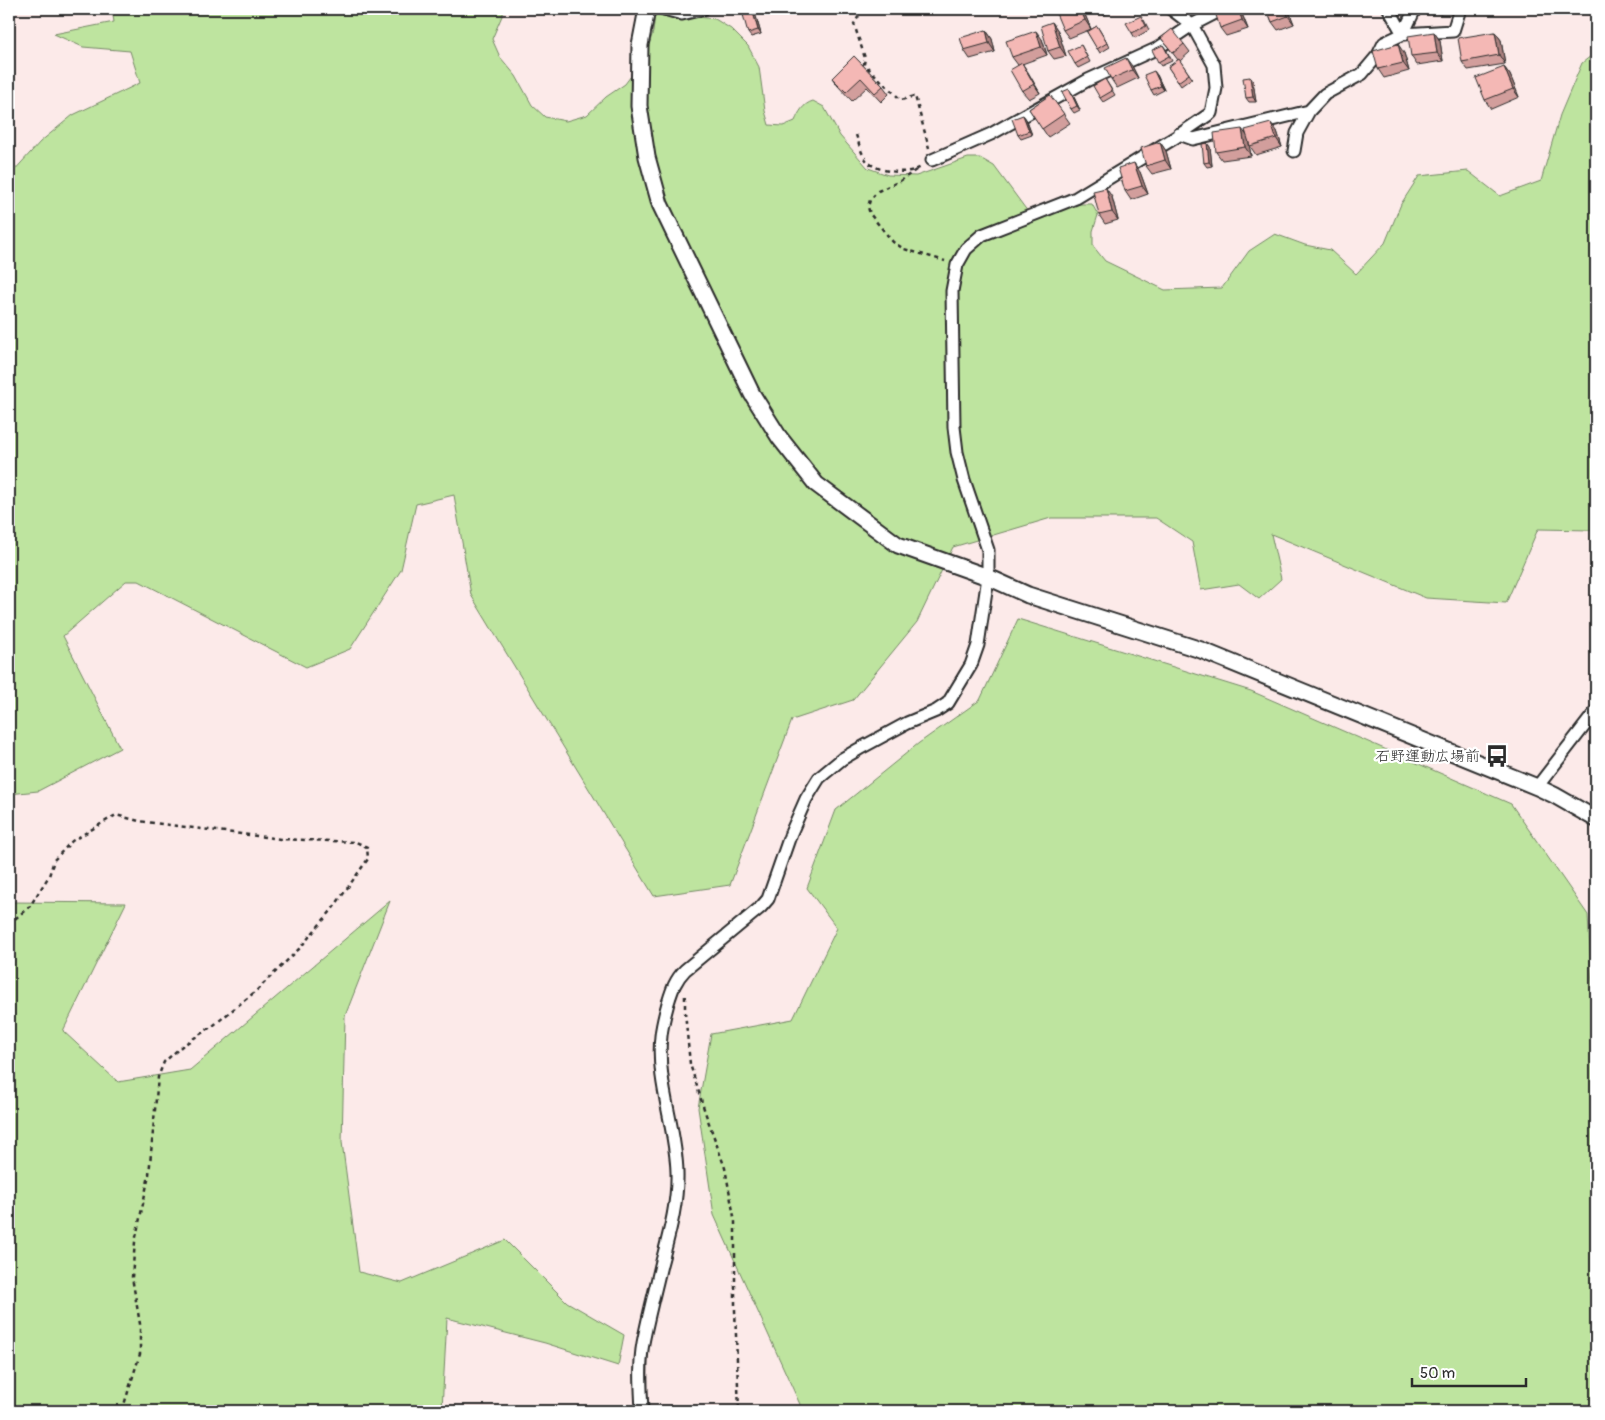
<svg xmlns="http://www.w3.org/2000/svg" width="1605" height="1420" viewBox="0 0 1605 1420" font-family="Pangolin,'Klee One',sans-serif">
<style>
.green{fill:#bee49f;stroke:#748865}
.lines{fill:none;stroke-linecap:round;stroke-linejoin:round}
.minor-casing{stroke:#2b2b2b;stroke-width:15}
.tertiary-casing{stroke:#2b2b2b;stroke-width:19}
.path{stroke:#2b2b2b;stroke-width:2.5;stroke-dasharray:4 4;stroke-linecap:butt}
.minor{stroke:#fff;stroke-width:11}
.tertiary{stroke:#fff;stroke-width:15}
.wall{fill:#d29e9c;stroke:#2b2b2b}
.shaded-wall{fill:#ab817f;stroke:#2b2b2b}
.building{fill:#f4b8b5;stroke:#2b2b2b}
.labels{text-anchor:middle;stroke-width:4.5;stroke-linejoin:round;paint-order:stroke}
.poi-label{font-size:15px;fill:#2b2b2b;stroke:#fff;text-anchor:end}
</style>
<rect width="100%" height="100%" fill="#fceae9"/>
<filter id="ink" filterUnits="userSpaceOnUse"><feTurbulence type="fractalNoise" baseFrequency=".02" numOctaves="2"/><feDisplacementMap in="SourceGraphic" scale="10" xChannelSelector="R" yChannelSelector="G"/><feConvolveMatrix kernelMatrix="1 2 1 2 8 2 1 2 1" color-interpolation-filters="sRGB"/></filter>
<g filter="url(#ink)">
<!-- green -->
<path class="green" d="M 112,9 L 505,9 L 492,39 L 500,57 L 516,76 L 532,105 L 545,117 L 566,121 L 587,115 L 606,97 L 625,84 L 645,57 L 653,32 L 655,15 L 658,9 L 678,9 L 697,17 L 715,19 L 731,29 L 748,46 L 759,67 L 765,111 L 769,125 L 783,126 L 795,121 C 799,112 803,104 813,101 L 824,107 L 840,136 L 868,168 L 888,175 L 916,176 L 968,158 L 980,158 L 994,166 L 1028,212 L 1075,204 L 1092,204 L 1098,215 L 1093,231 L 1093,246 L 1105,261 L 1165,290 L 1222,288 L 1249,251 L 1275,234 L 1305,245 L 1330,250 L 1356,274 L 1385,243 L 1401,204 L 1419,176 L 1468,171 L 1500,196 L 1541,181 L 1560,115 L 1582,63 L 1596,52 L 1596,534 L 1592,530 L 1538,529 L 1506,603 L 1426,598 L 1271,534 L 1281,579 L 1259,599 L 1239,584 L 1201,590 L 1192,542 L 1156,518 L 1051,518 L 953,547 L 917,622 L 853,700 L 792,720 L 730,885 L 654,896 L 471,595 L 454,495 L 416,504 L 401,570 L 350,649 L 306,667 L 139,581 L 126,581 L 63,636 L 120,748 L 38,791 L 9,794 L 9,171 L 12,173 L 40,142 L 73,115 L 140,83 L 130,51 L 83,47 L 54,34 L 114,22 Z
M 1018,619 L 1251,691 L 1511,804 L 1588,915 L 1596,1057 L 1596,1411 L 803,1411 L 714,1215 L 698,1108 L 711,1034 L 793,1019 L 837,928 L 807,888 L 836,810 L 919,743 L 980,700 Z
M 390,901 L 345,1016 L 342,1142 L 359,1272 L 402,1283 L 505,1240 L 567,1302 L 624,1335 L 618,1366 L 545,1343 L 447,1318 L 442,1409 L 448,1411 L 9,1411 L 9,902 L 126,903 L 63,1031 L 118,1082 L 190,1070 Z"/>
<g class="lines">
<defs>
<path id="minor" d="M 664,9 L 682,14 L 703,9
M 1389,9 L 1403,34
M 1403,34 L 1415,9
M 1179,134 L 1193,139 L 1309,111
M 1294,151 L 1297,133 L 1309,111 L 1325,94 L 1362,74 L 1378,55 L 1384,43 L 1403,34 L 1453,31 L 1460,9
M 932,160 L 991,134 L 1088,80 L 1158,48 L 1192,25 L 1223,9
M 1537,787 L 1596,711
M 642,1411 C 641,1389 639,1365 643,1343 C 648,1317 655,1291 661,1265 C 669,1234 678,1204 677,1172 C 676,1127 656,1082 661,1036 C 662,1025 665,1014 668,1003 C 672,990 675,980 685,970 L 761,907 L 768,899 L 791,833 L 806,799 L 819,778 L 842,759 L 859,749 L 907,723 L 936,711 L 948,703 L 971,665 L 978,645 L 988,577 L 988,550 L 964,480 L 957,452 L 954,427 L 952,291 L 957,265 L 966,249 L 982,235 L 1076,198 L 1176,137 L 1211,113 L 1216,88 L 1214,65 L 1192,25 L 1171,9"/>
<path id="tertiary" d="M 647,9 L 640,45 L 639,106 L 647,157 L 660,204 L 752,394 L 779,437 L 816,484 L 898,545 L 988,577 L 1028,595 L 1201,650 L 1537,787 L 1554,795 L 1596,819"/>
</defs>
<!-- minor casing -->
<use href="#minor" class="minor-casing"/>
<!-- tertiary casing -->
<use href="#tertiary" class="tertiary-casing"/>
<!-- path -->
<path class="path" d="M 863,9 L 854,24 L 865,58 L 864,64 L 901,100 L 915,96 L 929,148
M 856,135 C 859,143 861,154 867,161 C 878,173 908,175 921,167
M 916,170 L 900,181 L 878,191 L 870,200 L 868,207 L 870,214 L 893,242 L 904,249 L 945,261
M 9,924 L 30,906 L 49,876 L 54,860 L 72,841 L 116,815 L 139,821 L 280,839 L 356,842 L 367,847 L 368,859 L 331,911 L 299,949 L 256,991 L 214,1025 L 182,1046 L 164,1062 L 158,1077 L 149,1175 L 135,1242 L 132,1277 L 140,1324 L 140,1354 L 122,1411
M 685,996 L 685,1012 L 690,1064 L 705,1112 L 725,1168 L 735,1222 L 735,1310 L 739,1411"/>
<!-- minor -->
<use href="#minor" class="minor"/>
<!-- tertiary -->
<use href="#tertiary" class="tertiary"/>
</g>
<!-- wall -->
<path class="wall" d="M 1098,9 L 1118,9 L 1103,15 Z
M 1267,9 L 1288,9 L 1294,24 L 1278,30 L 1272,22 Z
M 1298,9 L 1315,9 L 1301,13 Z
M 1422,9 L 1442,9 L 1441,14 L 1423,10 Z
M 1083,10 L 1091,29 L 1069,38 L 1063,30 Z
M 755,13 L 761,34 L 751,37 L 748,33 Z
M 1242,14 L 1248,29 L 1226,36 L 1220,28 Z
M 1144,20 L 1149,30 L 1135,38 L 1132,33 Z
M 1052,22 L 1058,31 L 1066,56 L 1054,59 L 1048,51 Z
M 1097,26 L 1110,47 L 1100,53 L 1087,32 Z
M 986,30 L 992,39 L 995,52 L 970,59 L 964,50 Z
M 1434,32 L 1440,41 L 1443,61 L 1417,65 L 1411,56 Z
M 1495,32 L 1501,40 L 1505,64 L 1468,70 L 1462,62 Z
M 1161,38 L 1184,44 L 1190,52 L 1180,61 L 1192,78 L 1181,86 L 1168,67 L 1178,60 Z
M 1042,39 L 1047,55 L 1022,64 L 1040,93 L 1029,99 L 1022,91 L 1018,65 L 1012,57 Z
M 1081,45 L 1090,62 L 1078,68 L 1075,64 Z
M 1163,45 L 1166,49 L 1172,61 L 1161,66 L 1158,62 Z
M 1404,53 L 1409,71 L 1384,78 L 1378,69 Z
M 854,56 L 883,86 L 889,94 L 881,102 L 867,87 L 852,101 L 838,86 L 832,78 Z
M 1132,66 L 1138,78 L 1117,88 L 1111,79 Z
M 1504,67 L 1510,75 L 1519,97 L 1491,109 L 1485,100 Z
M 1157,75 L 1164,90 L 1154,95 L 1151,90 Z
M 1105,79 L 1115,95 L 1103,102 L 1100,98 Z
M 1253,81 L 1256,102 L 1249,102 L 1246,98 Z
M 1072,93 L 1080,110 L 1074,113 L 1071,109 Z
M 1050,95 L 1070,123 L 1048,137 L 1029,109 Z
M 1023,115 L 1026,119 L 1032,135 L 1021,139 L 1018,135 Z
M 1277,131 L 1282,147 L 1256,155 L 1250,146 L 1248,141 L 1251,156 L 1222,160 L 1216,152 L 1247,136 Z
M 1160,142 L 1166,151 L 1171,169 L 1152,174 L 1146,166 Z
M 1207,143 L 1210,147 L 1212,166 L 1207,167 L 1204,163 Z
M 1140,172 L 1148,194 L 1131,200 L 1125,191 Z
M 1112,197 L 1118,220 L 1105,224 L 1099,215 Z"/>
<!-- shaded-wall -->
<path class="shaded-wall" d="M 752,9 L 755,13 L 761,34 L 758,30 Z
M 1080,9 L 1081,9 L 1083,10 L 1091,29 L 1085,20 Z
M 1238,9 L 1239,9 L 1242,14 L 1248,29 L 1242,20 Z
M 1285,9 L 1288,9 L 1294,24 L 1288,16 Z
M 1437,9 L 1442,9 L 1441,14 Z
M 1052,22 L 1058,31 L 1066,56 L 1060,47 Z
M 986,30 L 992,39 L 995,52 L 989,43 Z
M 1036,31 L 1042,39 L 1047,55 L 1041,47 Z
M 1434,32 L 1440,41 L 1443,61 L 1437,53 Z
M 1495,32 L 1501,40 L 1505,64 L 1499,55 Z
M 1398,44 L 1404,53 L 1409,71 L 1403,63 Z
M 1126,58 L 1132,66 L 1138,78 L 1132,70 Z
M 1022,63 L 1028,72 L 1040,93 L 1034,84 Z
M 1504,67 L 1510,75 L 1519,97 L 1513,89 Z
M 1154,71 L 1157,75 L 1164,90 L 1161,86 Z
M 1250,77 L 1253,81 L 1256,102 L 1253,97 Z
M 1069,89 L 1072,93 L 1080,110 L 1077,106 Z
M 1023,115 L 1026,119 L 1032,135 L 1029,131 Z
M 1271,123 L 1277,131 L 1282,147 L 1276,138 Z
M 1242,129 L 1248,137 L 1251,156 L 1245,147 Z
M 1160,142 L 1166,151 L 1171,169 L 1165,160 Z
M 1207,143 L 1210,147 L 1212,166 L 1209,162 Z
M 1134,163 L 1140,172 L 1148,194 L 1142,186 Z
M 1106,188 L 1112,197 L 1118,220 L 1112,212 Z"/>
<!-- building -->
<path class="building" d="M 752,9 L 758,30 L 748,33 L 742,11 Z
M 1060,9 L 1080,9 L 1085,20 L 1063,30 L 1055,11 Z
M 1226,9 L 1238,9 L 1242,20 L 1220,28 L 1215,12 Z
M 1267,9 L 1285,9 L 1288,16 L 1272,22 Z
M 1141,16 L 1146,26 L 1132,33 L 1126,23 Z
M 1052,22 L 1060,47 L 1048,51 L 1041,26 Z
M 1097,26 L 1107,43 L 1097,49 L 1087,32 Z
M 1172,29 L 1184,44 L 1173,53 L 1161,38 Z
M 986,30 L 989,43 L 964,50 L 960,38 Z
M 1036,31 L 1041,47 L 1012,57 L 1006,41 Z
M 1434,32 L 1437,53 L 1411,56 L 1408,36 Z
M 1495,32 L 1499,55 L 1462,62 L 1458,38 Z
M 1398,44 L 1403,63 L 1378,69 L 1373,51 Z
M 1081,45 L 1087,57 L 1075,64 L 1068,51 Z
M 1163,45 L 1169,56 L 1158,62 L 1152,50 Z
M 854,56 L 883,86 L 875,93 L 861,78 L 846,92 L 832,78 Z
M 1126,58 L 1132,70 L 1111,79 L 1105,68 Z
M 1179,59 L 1189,74 L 1178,82 L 1168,67 Z
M 1022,63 L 1034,84 L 1022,91 L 1010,70 Z
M 1504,67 L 1513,89 L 1485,100 L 1476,78 Z
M 1154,71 L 1161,86 L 1151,90 L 1144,75 Z
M 1250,77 L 1253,97 L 1246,98 L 1243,78 Z
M 1105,79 L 1112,91 L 1100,98 L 1093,86 Z
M 1069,89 L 1077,106 L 1071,109 L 1062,92 Z
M 1050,95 L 1064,114 L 1042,129 L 1029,109 Z
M 1023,115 L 1029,131 L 1018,135 L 1012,119 Z
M 1271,123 L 1276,138 L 1250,146 L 1245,130 Z
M 1242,129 L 1245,147 L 1216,152 L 1214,133 Z
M 1160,142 L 1165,160 L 1146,166 L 1141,148 Z
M 1207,143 L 1209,162 L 1204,163 L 1202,144 Z
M 1134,163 L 1142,186 L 1125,191 L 1118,168 Z
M 1106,188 L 1112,212 L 1099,215 L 1093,191 Z"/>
</g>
<!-- icons -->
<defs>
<symbol id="bus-bare" viewBox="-9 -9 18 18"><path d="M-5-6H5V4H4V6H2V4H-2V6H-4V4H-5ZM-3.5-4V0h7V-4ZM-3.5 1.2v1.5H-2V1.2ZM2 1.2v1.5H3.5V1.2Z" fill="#2b2b2b" stroke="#fff" stroke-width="2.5" paint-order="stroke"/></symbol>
</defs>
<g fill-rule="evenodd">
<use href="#bus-bare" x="1481" y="740" width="32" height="32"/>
</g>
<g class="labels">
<!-- poi labels -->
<g class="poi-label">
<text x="1480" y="761">石野運動広場前</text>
</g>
</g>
<!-- margin -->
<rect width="1605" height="1420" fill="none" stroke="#fff" stroke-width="30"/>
<rect x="15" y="15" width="1575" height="1390" fill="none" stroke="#2b2b2b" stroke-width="2" filter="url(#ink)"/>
<!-- scale -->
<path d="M1412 1378v8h114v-8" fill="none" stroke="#2b2b2b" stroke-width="2.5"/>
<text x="1420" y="1378" font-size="15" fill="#2b2b2b" stroke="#ffffff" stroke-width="4" paint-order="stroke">50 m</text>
</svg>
